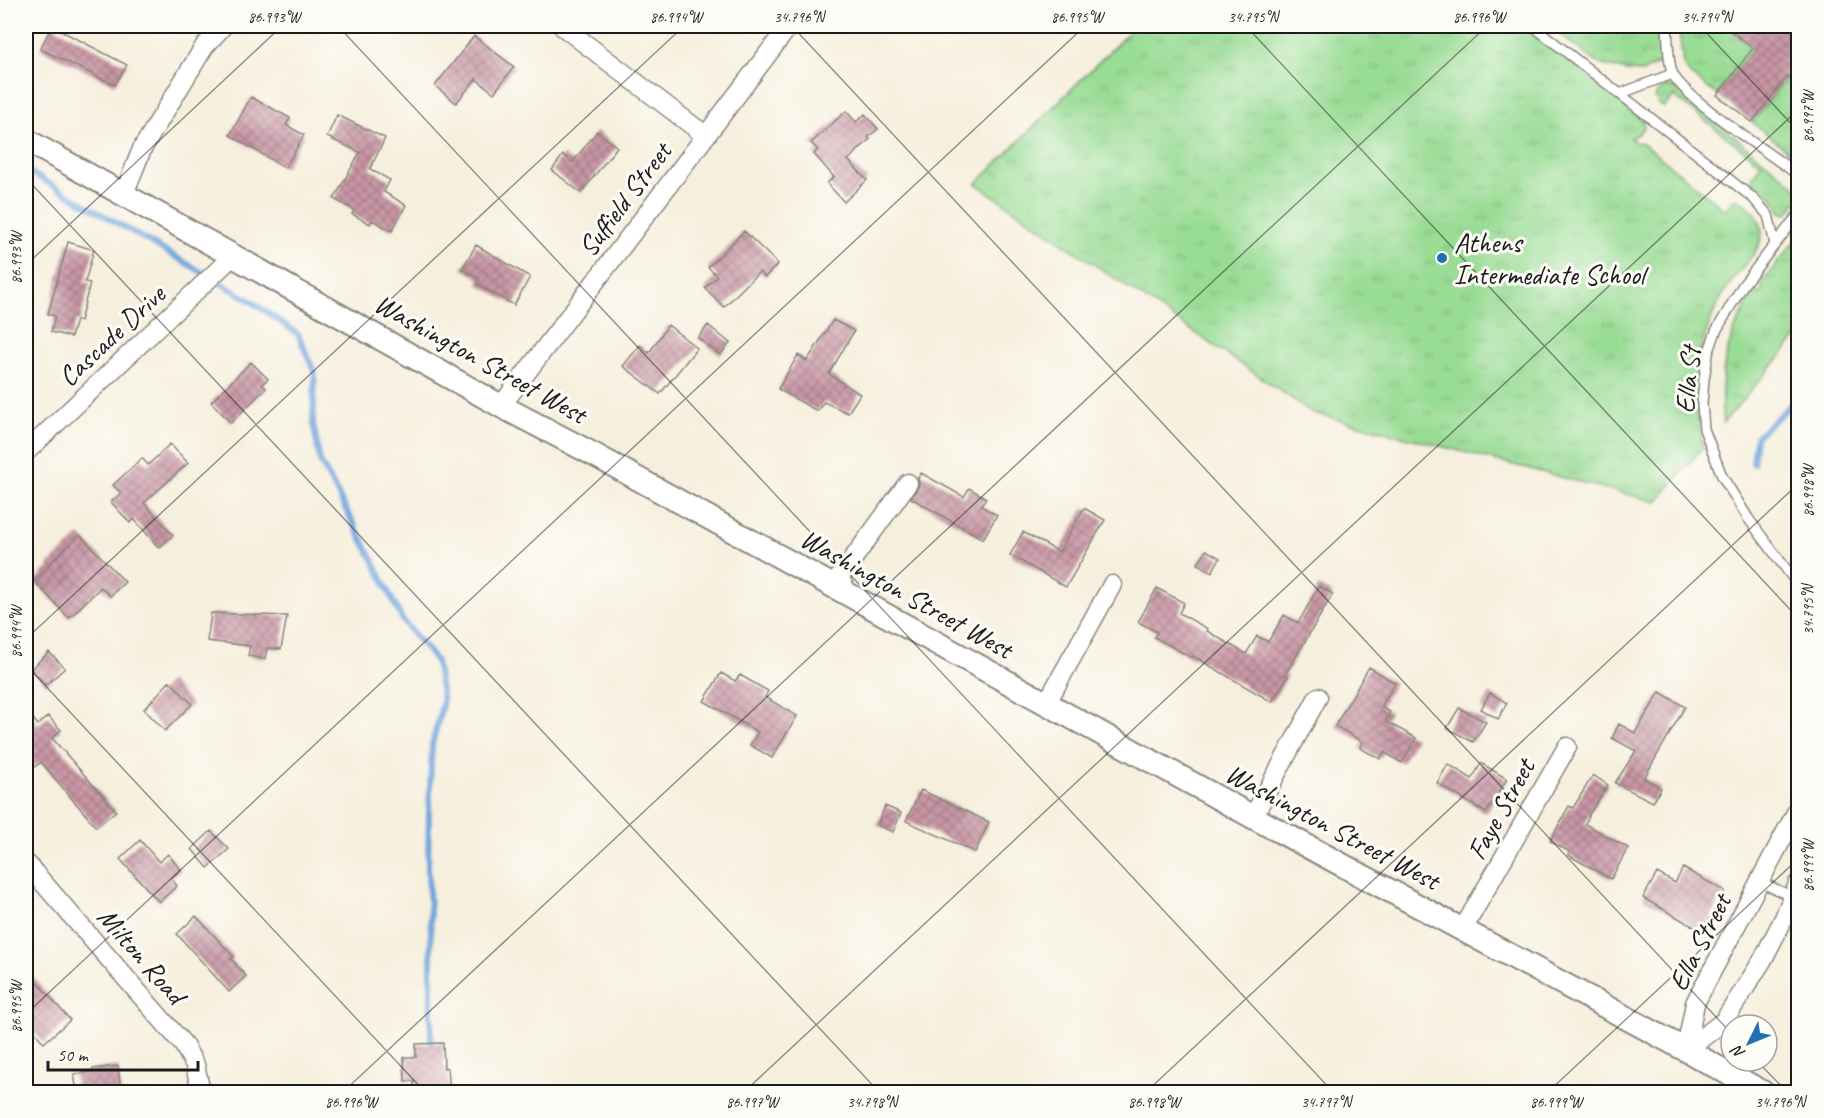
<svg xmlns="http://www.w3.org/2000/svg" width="1824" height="1118" viewBox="0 0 1824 1118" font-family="Caveat,sans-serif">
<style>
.grass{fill:url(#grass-tufts);stroke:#5a7c58;stroke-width:1.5}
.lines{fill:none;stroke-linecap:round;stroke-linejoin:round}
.stream{stroke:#70a4dc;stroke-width:6}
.building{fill:url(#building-cross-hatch)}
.service-casing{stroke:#89867c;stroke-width:12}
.minor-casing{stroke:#89867c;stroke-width:21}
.tertiary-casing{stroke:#89867c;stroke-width:26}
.service{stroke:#fff;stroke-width:9}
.minor{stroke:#fff;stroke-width:18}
.tertiary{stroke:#fff;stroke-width:22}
.ticks{fill:none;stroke:#1c1c1c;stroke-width:1.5;stroke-opacity:0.45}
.poi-dot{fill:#1f6fb2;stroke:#fdfcf7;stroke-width:2}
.labels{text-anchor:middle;stroke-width:6;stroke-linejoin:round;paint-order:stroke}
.street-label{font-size:28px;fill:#1c1c1c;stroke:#fdfcf7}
.poi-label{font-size:28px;fill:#1c1c1c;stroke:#fdfcf7;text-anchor:start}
.neatline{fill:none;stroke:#1c1c1c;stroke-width:2}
.ticks-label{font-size:15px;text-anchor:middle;fill:#1c1c1c}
</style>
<defs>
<pattern id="grass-tufts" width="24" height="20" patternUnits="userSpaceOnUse" patternTransform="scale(1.5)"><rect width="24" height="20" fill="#99dc94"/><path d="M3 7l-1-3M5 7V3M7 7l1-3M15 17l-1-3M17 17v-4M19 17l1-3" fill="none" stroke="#83bc7f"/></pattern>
<pattern id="building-cross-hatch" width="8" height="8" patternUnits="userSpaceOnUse" patternTransform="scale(1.5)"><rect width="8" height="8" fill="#c996a5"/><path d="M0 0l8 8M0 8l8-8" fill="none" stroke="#a27a86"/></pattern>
</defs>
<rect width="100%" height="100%" fill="#fdfcf7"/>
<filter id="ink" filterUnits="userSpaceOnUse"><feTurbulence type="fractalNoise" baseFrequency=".0167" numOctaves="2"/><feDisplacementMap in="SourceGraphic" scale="12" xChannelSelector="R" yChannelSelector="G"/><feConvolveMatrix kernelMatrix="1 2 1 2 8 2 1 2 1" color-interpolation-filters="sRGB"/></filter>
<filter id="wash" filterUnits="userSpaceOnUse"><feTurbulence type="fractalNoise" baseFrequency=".008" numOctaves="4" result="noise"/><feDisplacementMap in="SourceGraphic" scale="24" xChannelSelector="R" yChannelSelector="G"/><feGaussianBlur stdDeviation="1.35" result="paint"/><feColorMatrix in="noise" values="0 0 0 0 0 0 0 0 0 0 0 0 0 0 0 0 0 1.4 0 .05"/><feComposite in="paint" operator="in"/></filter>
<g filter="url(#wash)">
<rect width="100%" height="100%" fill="#f6efdd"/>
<!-- grass -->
<path class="grass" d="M 1135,26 L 1528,26 L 1643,121 L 1644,127 L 1638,134 L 1631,138 L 1636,143 L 1641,142 L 1725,210 L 1734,199 L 1737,199 C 1752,206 1765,222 1761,239 C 1757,255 1736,273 1727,288 C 1696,336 1691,392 1703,447 L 1657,502 L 1313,413 L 976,184 Z
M 1549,26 L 1661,26 L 1662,59 L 1658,64 L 1642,72 L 1627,71 L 1599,64 Z
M 1679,26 L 1730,26 L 1728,28 L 1753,48 L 1717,95 L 1691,75 L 1684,67 L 1682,59 Z
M 1788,76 L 1798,84 L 1798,159 L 1752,122 Z
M 1668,86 L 1675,89 L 1795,186 C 1803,196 1795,207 1786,214 L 1781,212 L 1771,196 L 1752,180 L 1753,176 L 1761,164 L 1674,96 L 1664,107 L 1658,104 L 1655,98 L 1658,91 Z
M 1798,237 L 1798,336 L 1723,423 C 1718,372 1727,334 1755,291 L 1760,294 L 1764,289 L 1760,285 Z"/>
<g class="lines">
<!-- stream -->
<path class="stream" d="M 26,170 L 248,299 L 298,334 L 315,374 L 313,423 L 320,461 L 372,558 L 403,621 L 436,661 L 443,701 L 432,745 L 429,812 L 428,870 L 431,934 L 431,1050
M 1753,464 L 1756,437 L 1798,398"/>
</g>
<g id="blocks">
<!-- building -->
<path class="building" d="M 52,26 L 127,65 L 115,85 L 40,49 Z
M 1724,26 L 1798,26 L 1798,84 L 1788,76 L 1752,122 L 1717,95 L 1753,48 Z
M 474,36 L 514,67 L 494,93 L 476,79 L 456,103 L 435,86 Z
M 251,97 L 290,118 L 286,125 L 304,135 L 285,168 L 230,135 Z
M 846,111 L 856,122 L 865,114 L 878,129 L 868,137 L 870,139 L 848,160 L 867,180 L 844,202 L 827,183 L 834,177 L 814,154 L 818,150 L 811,143 Z
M 337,115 L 385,138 L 370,169 L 390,180 L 384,192 L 406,205 L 392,231 L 372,220 L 370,224 L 352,214 L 354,210 L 334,199 L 360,152 L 327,137 Z
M 597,131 L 617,147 L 581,193 L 552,170 L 563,155 L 573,162 Z
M 744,231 L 778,264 L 765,277 L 759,272 L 724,307 L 705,288 L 717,276 L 708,267 Z
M 68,242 L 94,250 L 85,282 L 90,283 L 80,321 L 76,320 L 71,337 L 51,332 L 55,316 L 48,314 Z
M 476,245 L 530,277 L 514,305 L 477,284 L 480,279 L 462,269 Z
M 833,320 L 854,331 L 829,374 L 860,394 L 848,413 L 824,402 L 817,411 L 778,389 L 798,355 L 807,361 Z
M 668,325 L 697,348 L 660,394 L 623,366 L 640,345 L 649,353 Z
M 708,325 L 730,343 L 720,355 L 698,338 Z
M 251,362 L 268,379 L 262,384 L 266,388 L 231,423 L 211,402 Z
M 170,444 L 188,463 L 144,503 L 173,535 L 159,548 L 134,519 L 130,523 L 111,502 L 121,493 L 113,485 L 142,458 L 148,465 Z
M 921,473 L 964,497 L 969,488 L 986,498 L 981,506 L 997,515 L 983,539 L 911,498 L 917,489 L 919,484 L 918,478 Z
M 1084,508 L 1105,520 L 1066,587 L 1010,555 L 1023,532 L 1059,552 Z
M 80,535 L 125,582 L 110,596 L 101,587 L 69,618 L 34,581 L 49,567 L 48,565 Z
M 1206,550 L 1220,558 L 1212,572 L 1198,564 Z
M 1319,586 L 1333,594 L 1285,675 L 1288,676 L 1272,702 L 1193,656 L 1192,658 L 1154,637 L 1157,632 L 1138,622 L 1157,588 L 1184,603 L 1179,613 L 1208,629 L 1207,631 L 1246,654 L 1257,636 L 1268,642 L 1284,615 L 1298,623 Z
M 211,613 L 287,616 L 281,649 L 267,648 L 265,659 L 248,656 L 250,646 L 207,641 Z
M 49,652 L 65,668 L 46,685 L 31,669 Z
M 1369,667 L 1395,683 L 1381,707 L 1390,712 L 1385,721 L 1416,738 L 1402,763 L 1384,752 L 1380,759 L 1360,748 L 1363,742 L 1335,726 Z
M 721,673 L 735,681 L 740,675 L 768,691 L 765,697 L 797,716 L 772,758 L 750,745 L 758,732 L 704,701 Z
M 170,681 L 192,704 L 165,731 L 144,709 Z
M 1660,692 L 1685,707 L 1644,778 L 1661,788 L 1653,802 L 1615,783 L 1636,751 L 1612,738 L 1619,724 L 1635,733 Z
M 1490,693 L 1507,703 L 1498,719 L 1481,709 Z
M 1459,708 L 1486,722 L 1473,742 L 1447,728 Z
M 26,710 L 38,725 L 48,716 L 61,730 L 52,738 L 116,811 L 96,827 L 41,762 L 35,767 L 26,757 Z
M 1481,763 L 1507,779 L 1486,813 L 1437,783 L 1448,764 L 1472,779 Z
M 1593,775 L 1608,785 L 1588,816 L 1589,816 L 1585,824 L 1628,848 L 1611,879 L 1568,855 L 1570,852 L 1550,841 L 1569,806 L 1573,808 Z
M 921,790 L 989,822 L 975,852 L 906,821 Z
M 885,806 L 901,813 L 893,832 L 877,825 Z
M 211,831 L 229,849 L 208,868 L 192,849 Z
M 140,840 L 159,862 L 168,854 L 181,870 L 171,878 L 177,886 L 159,902 L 120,859 Z
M 1683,868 L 1725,891 L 1703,932 L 1643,898 L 1657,873 L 1675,883 Z
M 196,916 L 234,957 L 231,959 L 246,976 L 229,992 L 177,934 Z
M 26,969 L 70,1020 L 44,1043 L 26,1022 Z
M 443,1043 L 444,1068 L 448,1068 L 450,1092 L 414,1092 L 414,1081 L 405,1081 L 404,1057 L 416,1057 L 416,1044 Z
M 118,1066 L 121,1092 L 95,1092 L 95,1090 L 77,1092 L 74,1074 L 93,1072 L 93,1069 Z"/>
</g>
</g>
<g filter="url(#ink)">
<use href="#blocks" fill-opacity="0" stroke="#89867c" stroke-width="1.5"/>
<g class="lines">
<defs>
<path id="service" d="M 1533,26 L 1753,198 L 1768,215 L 1775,244
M 1667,26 C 1668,38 1668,61 1672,72 C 1680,96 1774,156 1798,175
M 1619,94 L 1672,74
M 1798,215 L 1743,285 L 1716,331 L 1708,354 L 1704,379 L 1702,404 L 1704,429 L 1722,476 L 1748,518 L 1798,585
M 1760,882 L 1793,897"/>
<path id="minor" d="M 562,26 L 706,136
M 124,194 L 142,149 L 204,47 L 223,26
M 501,406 L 789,26
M 26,452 L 233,256
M 849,595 L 839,578 L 908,483
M 1046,704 L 1112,585
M 1253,817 L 1318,697
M 26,863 L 183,1044 L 195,1065 L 201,1092
M 1463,929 L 1567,747
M 1686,1050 L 1695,1003 L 1798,809
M 1686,1050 L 1724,1021 L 1762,961 L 1784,918 L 1798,884"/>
<path id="tertiary" d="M 26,140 L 501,406 L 591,453 L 1253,817 L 1686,1050 L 1762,1092"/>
</defs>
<!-- service casing -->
<use href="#service" class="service-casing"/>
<!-- minor casing -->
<use href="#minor" class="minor-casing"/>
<!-- tertiary casing -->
<use href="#tertiary" class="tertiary-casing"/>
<!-- service -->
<use href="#service" class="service"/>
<!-- minor -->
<use href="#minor" class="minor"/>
<!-- tertiary -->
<use href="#tertiary" class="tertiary"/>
</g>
</g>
<!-- ticks -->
<path class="ticks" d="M 338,26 L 1333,1092M 792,26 L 1731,1033M 1246,26 L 1798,618M 1700,26 L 1798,131M 26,178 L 879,1092M 26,265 L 282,26M 26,639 L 684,26M 26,665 L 425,1092M 26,1014 L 1085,26M 1757,1061 L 1787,1092M 343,1092 L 1487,26M 744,1092 L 1798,110M 1146,1092 L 1798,484M 1548,1092 L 1798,859"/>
<!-- markers -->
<circle class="poi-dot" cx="1442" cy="258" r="6"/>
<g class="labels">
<!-- street labels -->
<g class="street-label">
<text transform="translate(624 199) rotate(-53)" y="10">Suffield Street</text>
<text transform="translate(111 335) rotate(-43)" y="10">Cascade Drive</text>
<text transform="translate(481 358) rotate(29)" y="10">Washington Street West</text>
<text transform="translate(1687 380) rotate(-84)" y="10">Ella St</text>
<text transform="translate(907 593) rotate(29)" y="10">Washington Street West</text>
<text transform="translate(1500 809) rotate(-61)" y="10">Faye Street</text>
<text transform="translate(1333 826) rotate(28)" y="10">Washington Street West</text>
<text transform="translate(1699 942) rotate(-63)" y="10">Ella Street</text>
<text transform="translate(142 955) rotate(49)" y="10">Milton Road</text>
</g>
<!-- poi labels -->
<g class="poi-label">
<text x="1454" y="252">Athens<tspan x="1454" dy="32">Intermediate School</tspan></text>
</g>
</g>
<!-- margin -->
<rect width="1824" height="1118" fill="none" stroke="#fdfcf7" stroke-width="66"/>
<!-- north arrow -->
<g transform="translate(1749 1043) rotate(227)"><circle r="28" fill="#fdfcf7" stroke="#a3a29f" stroke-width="1.5"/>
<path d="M0-4.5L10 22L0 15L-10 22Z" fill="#1f6fb2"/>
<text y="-9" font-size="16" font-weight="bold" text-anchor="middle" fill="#1c1c1c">N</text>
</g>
<!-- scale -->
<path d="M48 1061v9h150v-9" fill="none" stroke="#1c1c1c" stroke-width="3"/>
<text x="57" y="1061" font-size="18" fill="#1c1c1c" stroke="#fdfcf7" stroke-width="4.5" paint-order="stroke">50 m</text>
<rect x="33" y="33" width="1758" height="1052" class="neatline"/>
<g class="ticks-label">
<text x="274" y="22">86.993°W</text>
<text x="676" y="22">86.994°W</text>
<text x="799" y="22">34.796°N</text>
<text x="1077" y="22">86.995°W</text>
<text x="1253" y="22">34.795°N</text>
<text x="1479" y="22">86.996°W</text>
<text x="1707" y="22">34.794°N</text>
<text transform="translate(1808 117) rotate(-90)" y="5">86.997°W</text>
<text transform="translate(16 258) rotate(-90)" y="5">86.993°W</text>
<text transform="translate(1808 491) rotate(-90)" y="5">86.998°W</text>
<text transform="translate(1808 610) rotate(-90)" y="5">34.795°N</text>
<text transform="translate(16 632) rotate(-90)" y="5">86.994°W</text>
<text transform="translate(1808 866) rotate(-90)" y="5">86.999°W</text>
<text transform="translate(16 1007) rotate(-90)" y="5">86.995°W</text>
<text x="351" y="1107">86.996°W</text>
<text x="752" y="1107">86.997°W</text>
<text x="872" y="1107">34.798°N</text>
<text x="1154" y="1107">86.998°W</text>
<text x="1326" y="1107">34.797°N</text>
<text x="1556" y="1107">86.999°W</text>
<text x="1780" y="1107">34.796°N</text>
</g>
</svg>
